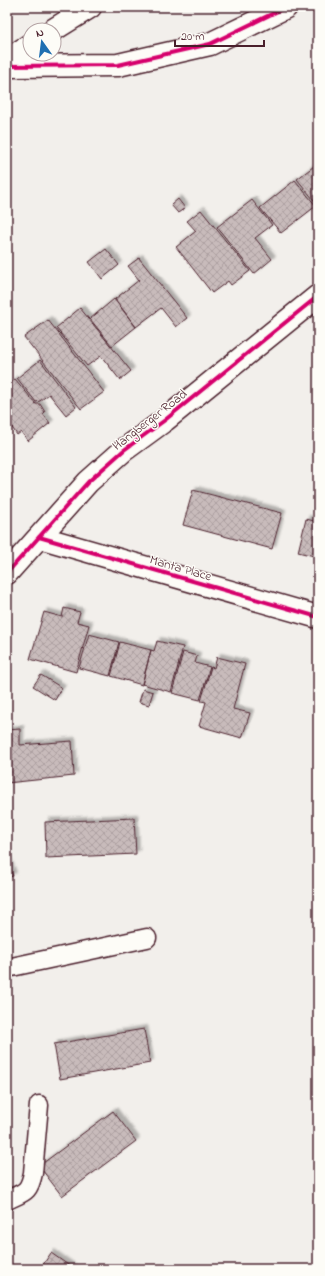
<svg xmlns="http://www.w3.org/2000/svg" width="325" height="1276" viewBox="0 0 325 1276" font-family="'Indie Flower',sans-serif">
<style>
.building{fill:url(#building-cross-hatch);stroke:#4a1f2b;filter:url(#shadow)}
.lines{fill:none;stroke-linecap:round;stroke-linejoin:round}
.lane-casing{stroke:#4a1f2b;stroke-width:21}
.street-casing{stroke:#4a1f2b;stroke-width:25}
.lane{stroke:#fdfcf7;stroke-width:18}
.street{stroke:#fdfcf7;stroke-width:22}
.cycleway-casing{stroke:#fdfcf7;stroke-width:6}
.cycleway{stroke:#d6006c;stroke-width:4}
.labels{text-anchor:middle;stroke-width:3;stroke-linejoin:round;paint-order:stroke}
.street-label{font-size:13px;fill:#4a1f2b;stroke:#fdfcf7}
</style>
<defs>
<pattern id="building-cross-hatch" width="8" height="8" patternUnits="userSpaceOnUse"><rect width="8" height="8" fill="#c8bbbb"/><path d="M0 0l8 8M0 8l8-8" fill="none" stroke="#ada0a1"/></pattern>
<filter id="shadow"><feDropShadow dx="3.5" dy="-3.5" stdDeviation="1" flood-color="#0004"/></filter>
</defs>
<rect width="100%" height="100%" fill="#f2efeb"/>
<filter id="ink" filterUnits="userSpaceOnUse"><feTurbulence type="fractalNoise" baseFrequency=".025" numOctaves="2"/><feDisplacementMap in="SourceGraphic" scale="8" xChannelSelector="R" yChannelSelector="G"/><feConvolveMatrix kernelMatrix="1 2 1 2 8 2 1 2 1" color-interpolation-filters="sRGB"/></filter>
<g filter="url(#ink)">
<!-- building -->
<path class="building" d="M 318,163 L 318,205 L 297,179 Z
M 295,180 L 316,206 L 281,233 L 260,208 Z
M 178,199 L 185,208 L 178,213 L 171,205 Z
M 252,200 L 272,225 L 255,238 L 272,259 L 254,274 L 217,227 Z
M 201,210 L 250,271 L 231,285 L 228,281 L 212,293 L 176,247 L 196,231 L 187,221 Z
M 106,249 L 119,265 L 102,279 L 89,262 Z
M 139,258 L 187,318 L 176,327 L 161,308 L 136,327 L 115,299 L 139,280 L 128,266 Z
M 114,299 L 136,327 L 112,346 L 90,319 Z
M 80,308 L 131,371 L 120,380 L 101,356 L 87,366 L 56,328 Z
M 48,320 L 104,392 L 81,409 L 24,337 Z
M 40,360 L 76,407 L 66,415 L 49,394 L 40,401 L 36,402 L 17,378 Z
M 15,379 L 36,404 L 40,404 L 45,412 L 43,414 L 50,423 L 28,441 L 21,432 L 17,435 L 11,426 L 11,422 L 7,417 L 7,385 Z
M 193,490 L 282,513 L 272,549 L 183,525 Z
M 306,519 L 318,522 L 318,560 L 314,559 L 314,556 L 298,552 Z
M 64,608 L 80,612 L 77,622 L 89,625 L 76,672 L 30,659 L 44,612 L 62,617 Z
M 89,634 L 119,642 L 110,676 L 79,668 Z
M 157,641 L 183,647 L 171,692 L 142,684 L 151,650 L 154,651 Z
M 120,642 L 151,650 L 142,685 L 111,676 Z
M 183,652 L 197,656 L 195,663 L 210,667 L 200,700 L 172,693 Z
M 217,657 L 245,664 L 233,709 L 250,713 L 242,738 L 199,726 L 206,702 L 201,701 L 211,667 L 214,668 Z
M 41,675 L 62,688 L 55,700 L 33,686 Z
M 143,689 L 153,692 L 149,705 L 139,702 Z
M 20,729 L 20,745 L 72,741 L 74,776 L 7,783 L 7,730 Z
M 134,818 L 136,854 L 46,858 L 45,822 Z
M 7,860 L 13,876 L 7,878 Z
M 144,1029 L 150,1063 L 60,1079 L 54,1044 Z
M 113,1111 L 136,1141 L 62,1196 L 39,1166 Z
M 51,1253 L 74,1269 L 40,1269 Z"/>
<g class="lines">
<defs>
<path id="lane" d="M 7,968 L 147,938
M 7,1200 C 24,1192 29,1193 33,1173 L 39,1105"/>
<path id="street" d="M 53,30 L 90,7
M 7,60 L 30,45
M 7,66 L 118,65 L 210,44 L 286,7
M 39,537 L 318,617
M 7,573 L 88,482 L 124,450 L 165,420 L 318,296"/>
</defs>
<!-- lane casing -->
<use href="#lane" class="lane-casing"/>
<!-- street casing -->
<use href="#street" class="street-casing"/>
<!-- lane -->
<use href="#lane" class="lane"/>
<!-- street -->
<use href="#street" class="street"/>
<defs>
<path id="cycleway" d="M 7,66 L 118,65 L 210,44 L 286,7
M 39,537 L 318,617
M 7,573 L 88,482 L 124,450 L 165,420 L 318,296"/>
</defs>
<!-- cycleway casing -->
<use href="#cycleway" class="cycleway-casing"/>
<!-- cycleway -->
<use href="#cycleway" class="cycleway"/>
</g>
</g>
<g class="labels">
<!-- street labels -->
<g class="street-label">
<text transform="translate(149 419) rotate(-38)" y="5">Hangberger Road</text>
<text transform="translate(181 567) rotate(16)" y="5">Manta Place</text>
</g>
</g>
<!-- margin -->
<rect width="325" height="1276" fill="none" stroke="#fdfcf7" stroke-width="24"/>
<rect x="12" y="12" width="301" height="1252" fill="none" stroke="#4a1f2b" stroke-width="1.5" filter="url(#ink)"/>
<!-- north arrow -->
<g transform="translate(42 42) rotate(346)"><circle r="19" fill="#fdfcf7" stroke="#b5a4a5"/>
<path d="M0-3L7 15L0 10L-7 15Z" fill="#1f6fb2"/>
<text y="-6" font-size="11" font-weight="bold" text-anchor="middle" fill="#4a1f2b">N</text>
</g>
<!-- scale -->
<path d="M175 40v6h89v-6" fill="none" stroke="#4a1f2b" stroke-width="2"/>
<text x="181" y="40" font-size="12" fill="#4a1f2b" stroke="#fdfcf7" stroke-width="3" paint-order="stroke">20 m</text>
</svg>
